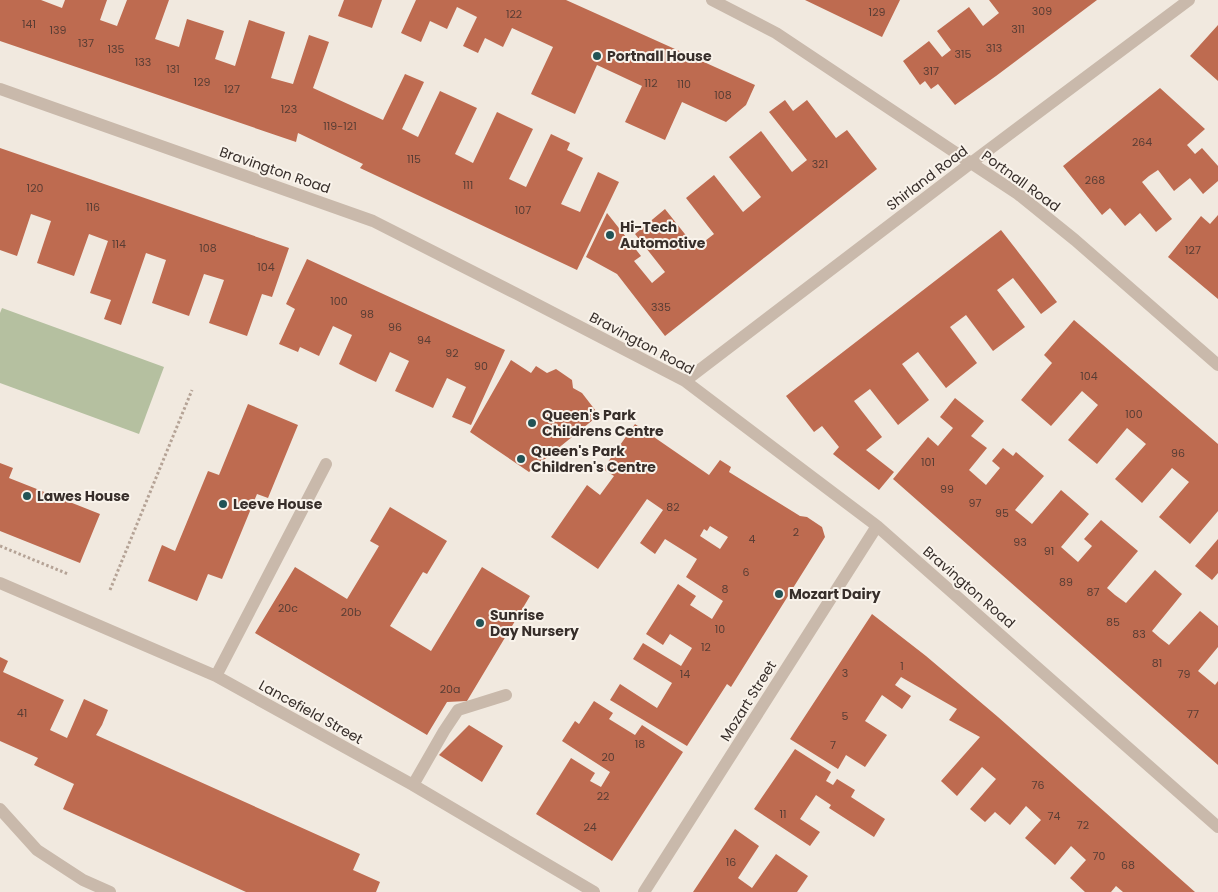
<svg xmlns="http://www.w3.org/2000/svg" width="1218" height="892" viewBox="0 0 1218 892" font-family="Poppins,sans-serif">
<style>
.green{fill:#b5c0a0}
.building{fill:#be6b50;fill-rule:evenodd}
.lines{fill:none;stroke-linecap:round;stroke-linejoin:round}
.path{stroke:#b5a396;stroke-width:3;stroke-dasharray:2.5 2.5;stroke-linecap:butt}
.minor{stroke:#c9b9ab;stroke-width:12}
.poi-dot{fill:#225356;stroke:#f9f3eb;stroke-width:2}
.labels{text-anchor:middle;stroke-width:4;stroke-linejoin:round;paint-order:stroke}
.number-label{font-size:11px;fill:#593d34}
.poi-label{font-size:14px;font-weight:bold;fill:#372e2a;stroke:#f9f3eb;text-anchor:start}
.street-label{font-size:14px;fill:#372e2a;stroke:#f9f3eb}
</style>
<rect width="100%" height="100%" fill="#f1e9df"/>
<!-- green -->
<path class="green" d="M 2,308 L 164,367 L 139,434 L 0,383 L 0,313 Z"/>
<!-- building -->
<path class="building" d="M 0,0 L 41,0 L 62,8 L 65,0 L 107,0 L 100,20 L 117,26 L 127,0 L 169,0 L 155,39 L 179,47 L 187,19 L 224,31 L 215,59 L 235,66 L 249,20 L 285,32 L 271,78 L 293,84 L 309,35 L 329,42 L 313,88 L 383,120 L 405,74 L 424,82 L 402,129 L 418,137 L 440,91 L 477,108 L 455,154 L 473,163 L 497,112 L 533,129 L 509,179 L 526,187 L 551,134 L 570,143 L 567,150 L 583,158 L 561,204 L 580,212 L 598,172 L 619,182 L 577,270 L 360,168 L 363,164 L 298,133 L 296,142 L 0,41 Z
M 344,0 L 382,0 L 372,28 L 338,16 Z
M 416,0 L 566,0 L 755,85 L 746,105 L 726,122 L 682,102 L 665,140 L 625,122 L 642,86 L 597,65 L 575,114 L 531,94 L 553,47 L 512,28 L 503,47 L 485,38 L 478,53 L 463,46 L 477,17 L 457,7 L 447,29 L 430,21 L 421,42 L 401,33 Z
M 805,0 L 900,0 L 882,37 Z
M 989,0 L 1097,0 L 996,76 L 955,105 L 938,84 L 931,89 L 925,81 L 920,85 L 903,61 L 929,41 L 942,57 L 951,50 L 937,31 L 969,7 L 983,26 L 999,13 Z
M 1218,25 L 1218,81 L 1190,56 Z
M 1160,88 L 1205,129 L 1187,145 L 1195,154 L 1202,148 L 1218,166 L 1218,181 L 1203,194 L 1190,178 L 1174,191 L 1158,170 L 1149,176 L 1142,182 L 1172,219 L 1156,232 L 1140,213 L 1125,226 L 1110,208 L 1102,215 L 1063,166 Z
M 785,100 L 793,111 L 807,100 L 836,138 L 847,130 L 877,169 L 665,336 L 617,274 L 586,257 L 607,213 L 641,256 L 634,261 L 652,283 L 665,272 L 635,234 L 665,209 L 696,248 L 714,234 L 686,198 L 714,175 L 743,212 L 761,197 L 729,157 L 761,131 L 792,172 L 807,160 L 769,112 Z
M 0,148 L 289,248 L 272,297 L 262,294 L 247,336 L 209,323 L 224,280 L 204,274 L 189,316 L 152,303 L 166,260 L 146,253 L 121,325 L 104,319 L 111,300 L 90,293 L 108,241 L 89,234 L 74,276 L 37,263 L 51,221 L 31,214 L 17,256 L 0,250 Z
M 1218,215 L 1218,299 L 1168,257 L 1201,216 L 1210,224 Z
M 1001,230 L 1057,302 L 1041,314 L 1013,278 L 997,290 L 1025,327 L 993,351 L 966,315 L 950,327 L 977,363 L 946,388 L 918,352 L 902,364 L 929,400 L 898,425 L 870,389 L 854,401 L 882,437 L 866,450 L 894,472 L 879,490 L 833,454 L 839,447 L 822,426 L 814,432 L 786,396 Z
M 307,259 L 505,350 L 471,425 L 452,417 L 466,387 L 447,378 L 433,408 L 395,391 L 409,361 L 390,352 L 376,382 L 357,373 L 339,364 L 352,335 L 333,326 L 319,356 L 300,347 L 298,352 L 279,344 L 295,309 L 286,304 Z
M 1074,320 L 1218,444 L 1218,511 L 1190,544 L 1159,517 L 1189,482 L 1172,468 L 1142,503 L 1115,479 L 1146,444 L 1127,428 L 1097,464 L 1068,440 L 1098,405 L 1082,391 L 1051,426 L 1021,400 L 1052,363 L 1044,355 Z
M 511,360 L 531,373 L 536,366 L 547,373 L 556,369 L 572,380 L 573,388 L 582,393 L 599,415 L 529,472 L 470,432 Z
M 955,398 L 984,421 L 971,436 L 987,448 L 969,470 L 978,478 L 986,485 L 1000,468 L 992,461 L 1003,448 L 1013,456 L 1016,452 L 1044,476 L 1015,510 L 1032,524 L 1061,490 L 1089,514 L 1061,547 L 1078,562 L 1092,546 L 1084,539 L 1101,520 L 1138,551 L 1107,588 L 1115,595 L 1126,603 L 1155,570 L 1182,594 L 1152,631 L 1160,638 L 1169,645 L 1200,611 L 1218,626 L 1218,647 L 1198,671 L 1215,685 L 1218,681 L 1218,765 L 893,479 L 928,437 L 938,446 L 953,428 L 940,417 Z
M 248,404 L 298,425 L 268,498 L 257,494 L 222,579 L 208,574 L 197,601 L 148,581 L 162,545 L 175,551 L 208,471 L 219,475 Z
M 635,424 L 709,475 L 720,460 L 731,467 L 729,472 L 800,516 L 807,517 L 822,527 L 825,537 L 731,687 L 727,684 L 687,746 L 610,700 L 620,684 L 657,708 L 672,683 L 633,659 L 643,643 L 681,666 L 692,648 L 670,634 L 663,645 L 646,634 L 678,584 L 696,596 L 690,605 L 712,619 L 723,601 L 686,577 L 697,559 L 665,539 L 655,554 L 640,543 L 663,510 L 647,499 L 598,569 L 551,537 L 587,485 L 600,495 L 614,476 L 603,469 ZM 710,526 L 728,537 L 720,549 L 700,536 L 704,529 L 707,531 Z
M 0,463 L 13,468 L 9,478 L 100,514 L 80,563 L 0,531 Z
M 390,507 L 447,541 L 427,574 L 423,572 L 390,626 L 431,651 L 482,567 L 530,596 L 467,701 L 447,702 L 427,735 L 255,633 L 295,567 L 347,599 L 379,546 L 370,541 Z
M 1218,539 L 1218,573 L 1212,580 L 1195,566 Z
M 872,614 L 926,656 L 998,717 L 1195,892 L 1123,892 L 1116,886 L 1111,892 L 1085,892 L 1070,878 L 1086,860 L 1071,846 L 1055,865 L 1025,838 L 1041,820 L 1026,806 L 1010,825 L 995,812 L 985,822 L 970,809 L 996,779 L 982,767 L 957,796 L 941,781 L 980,737 L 949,720 L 957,709 L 901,677 L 895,685 L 911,696 L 902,709 L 882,695 L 865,721 L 887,735 L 865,767 L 846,755 L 838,769 L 790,739 Z
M 0,657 L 8,661 L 3,672 L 64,700 L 50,730 L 67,738 L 84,699 L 108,710 L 102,725 L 96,735 L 360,854 L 353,870 L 380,882 L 376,892 L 246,892 L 63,809 L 74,784 L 34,765 L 38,758 L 0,741 Z
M 594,701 L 613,713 L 609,719 L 635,735 L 642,725 L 683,752 L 612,861 L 536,814 L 571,758 L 595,773 L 590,781 L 601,787 L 610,772 L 562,741 L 575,721 L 579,724 Z
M 469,725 L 503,746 L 482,782 L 439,755 Z
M 795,749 L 831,772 L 826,781 L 833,785 L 837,779 L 855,790 L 851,797 L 885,819 L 874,837 L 829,808 L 831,805 L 816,795 L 800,819 L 820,832 L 810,846 L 754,809 Z
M 735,829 L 759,846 L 738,878 L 752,888 L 776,854 L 808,876 L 797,892 L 693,892 Z"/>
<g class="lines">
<!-- path -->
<path class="path" d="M 0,546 L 68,574
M 110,590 L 192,390"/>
<!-- minor -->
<path class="minor" d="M 712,0 L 776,33 L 971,163 L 1018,194 L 1075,240 L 1218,365
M 0,89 L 373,221 L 517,294 L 685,381 L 877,526 L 1218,827
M 685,381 L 971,163 L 1189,0
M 0,583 L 216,676 L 413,785 L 594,892
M 216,676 L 326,464
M 413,785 L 444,731 L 458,710 L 506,695
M 0,809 L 37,850 L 83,880 L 110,892
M 644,892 L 877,526"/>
</g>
<!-- markers -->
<g class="poi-dot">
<circle cx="597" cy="56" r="5"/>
<circle cx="610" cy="235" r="5"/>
<circle cx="532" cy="423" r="5"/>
<circle cx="521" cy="459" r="5"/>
<circle cx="27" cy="496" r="5"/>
<circle cx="223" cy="504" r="5"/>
<circle cx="779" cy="594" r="5"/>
<circle cx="480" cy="623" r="5"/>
</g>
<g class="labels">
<!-- number labels -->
<g class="number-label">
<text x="1042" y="15">309</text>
<text x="877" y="16">129</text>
<text x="514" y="18">122</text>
<text x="29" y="28">141</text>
<text x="1018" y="33">311</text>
<text x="58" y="34">139</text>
<text x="86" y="47">137</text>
<text x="994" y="52">313</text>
<text x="116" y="53">135</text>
<text x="963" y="58">315</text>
<text x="143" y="66">133</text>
<text x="173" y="73">131</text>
<text x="931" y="75">317</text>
<text x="202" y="86">129</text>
<text x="651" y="87">112</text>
<text x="684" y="88">110</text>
<text x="232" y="93">127</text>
<text x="723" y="99">108</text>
<text x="289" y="113">123</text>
<text x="340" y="130">119-121</text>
<text x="1142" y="146">264</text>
<text x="414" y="163">115</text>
<text x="820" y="168">321</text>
<text x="1095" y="184">268</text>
<text x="468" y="189">111</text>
<text x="35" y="192">120</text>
<text x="93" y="211">116</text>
<text x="523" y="214">107</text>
<text x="119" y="248">114</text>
<text x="208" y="252">108</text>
<text x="1193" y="254">127</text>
<text x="266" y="271">104</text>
<text x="339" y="305">100</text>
<text x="661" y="311">335</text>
<text x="367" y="318">98</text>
<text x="395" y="331">96</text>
<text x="424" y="344">94</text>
<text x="452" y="357">92</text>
<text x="481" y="370">90</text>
<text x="1089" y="380">104</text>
<text x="1134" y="418">100</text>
<text x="1178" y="457">96</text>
<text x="928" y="466">101</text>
<text x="947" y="493">99</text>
<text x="975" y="507">97</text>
<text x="673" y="511">82</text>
<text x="1002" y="517">95</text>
<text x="796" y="536">2</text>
<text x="752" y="543">4</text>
<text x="1020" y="546">93</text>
<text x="1049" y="555">91</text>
<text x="746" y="576">6</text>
<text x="1066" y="586">89</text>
<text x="725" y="593">8</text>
<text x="1093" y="596">87</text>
<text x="288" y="612">20c</text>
<text x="351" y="616">20b</text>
<text x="1113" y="626">85</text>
<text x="720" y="633">10</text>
<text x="1139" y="638">83</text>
<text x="706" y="651">12</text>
<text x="1157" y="667">81</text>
<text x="902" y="670">1</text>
<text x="845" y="677">3</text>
<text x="685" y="678">14</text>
<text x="1184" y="678">79</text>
<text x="450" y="693">20a</text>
<text x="22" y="717">41</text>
<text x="1193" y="718">77</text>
<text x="845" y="720">5</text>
<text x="640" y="748">18</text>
<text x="833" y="749">7</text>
<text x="608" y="761">20</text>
<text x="1038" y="789">76</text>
<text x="603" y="800">22</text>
<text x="783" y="818">11</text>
<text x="1054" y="820">74</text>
<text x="1083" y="829">72</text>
<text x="590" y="831">24</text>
<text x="1099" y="860">70</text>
<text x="731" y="866">16</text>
<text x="1128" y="869">68</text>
</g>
<!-- poi labels -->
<g class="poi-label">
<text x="607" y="61">Portnall House</text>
<text x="620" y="232">Hi-Tech<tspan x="620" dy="16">Automotive</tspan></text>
<text x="542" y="420">Queen's Park<tspan x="542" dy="16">Childrens Centre</tspan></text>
<text x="531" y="456">Queen's Park<tspan x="531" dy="16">Children's Centre</tspan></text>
<text x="37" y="501">Lawes House</text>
<text x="233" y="509">Leeve House</text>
<text x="789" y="599">Mozart Dairy</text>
<text x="490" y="620">Sunrise<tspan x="490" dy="16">Day Nursery</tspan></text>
</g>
<!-- street labels -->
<g class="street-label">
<text transform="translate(275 170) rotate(19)" y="5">Bravington Road</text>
<text transform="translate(927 178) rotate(-37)" y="5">Shirland Road</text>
<text transform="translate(1021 181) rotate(36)" y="5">Portnall Road</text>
<text transform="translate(642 343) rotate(28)" y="5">Bravington Road</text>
<text transform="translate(969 587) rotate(41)" y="5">Bravington Road</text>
<text transform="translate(748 701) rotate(-58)" y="5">Mozart Street</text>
<text transform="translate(311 712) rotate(29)" y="5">Lancefield Street</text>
</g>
</g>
</svg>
